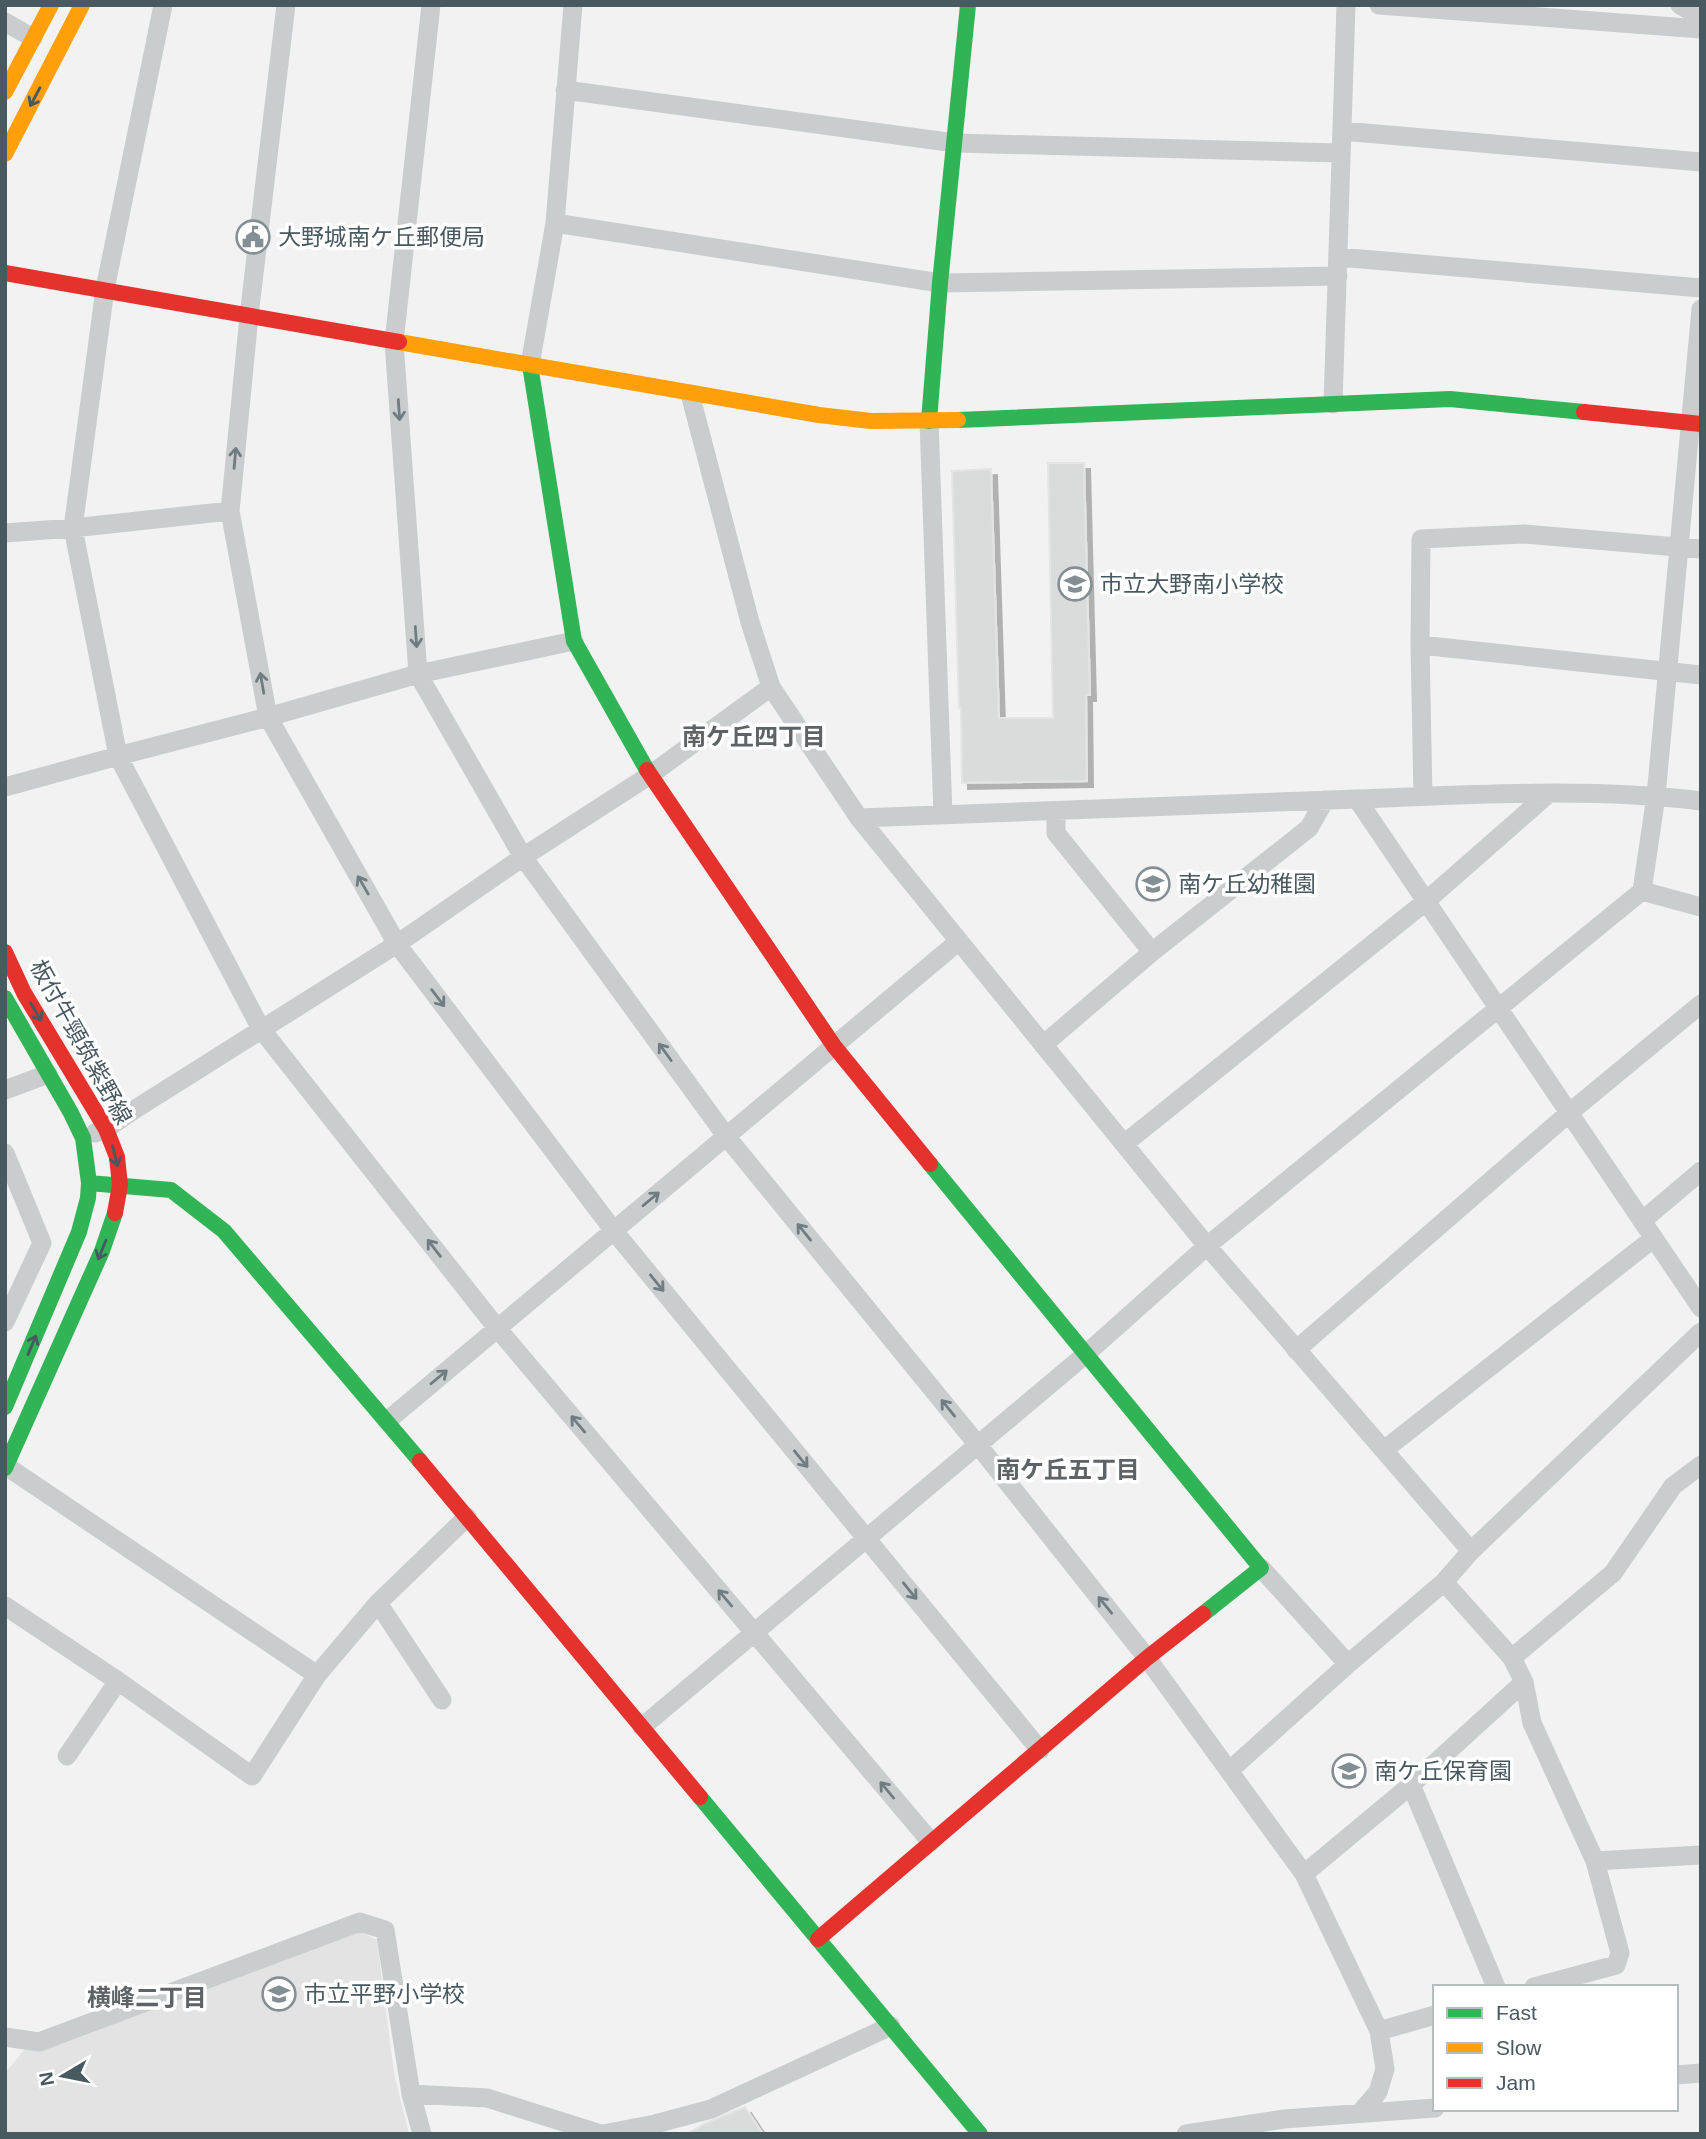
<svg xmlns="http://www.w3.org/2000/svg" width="1706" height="2139" viewBox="0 0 1706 2139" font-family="Helvetica,'Noto Sans JP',sans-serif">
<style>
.education{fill:#e4e3e4}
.building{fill:#dadbdb;stroke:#e4e4e5;stroke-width:2;filter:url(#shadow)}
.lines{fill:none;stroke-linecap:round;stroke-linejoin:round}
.street{stroke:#c9cdce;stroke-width:19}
.fast{stroke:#30b455;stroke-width:16}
.slow{stroke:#ff9f0a;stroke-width:16}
.jam{stroke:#e5322d;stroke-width:16}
.oneway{stroke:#485960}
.oneway2{stroke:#6f7c81}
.labels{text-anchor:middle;stroke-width:7;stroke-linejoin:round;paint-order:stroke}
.poi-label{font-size:23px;fill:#485960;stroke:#fff;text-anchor:start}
.street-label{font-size:23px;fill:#485960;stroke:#fff}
.neighbourhood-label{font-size:24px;font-weight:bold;fill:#5d6366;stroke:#fff}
</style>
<defs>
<filter id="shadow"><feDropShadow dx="6" dy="6" stdDeviation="0" flood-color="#0004"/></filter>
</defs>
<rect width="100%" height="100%" fill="#f3f2f2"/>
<!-- education -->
<path class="education" d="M 356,1929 L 377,1940 L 394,2073 L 409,2134 L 5,2134 L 5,2073 L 25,2049 Z"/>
<!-- building -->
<path class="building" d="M 1048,463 L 1084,463 L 1090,695 L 1086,695 L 1087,781 L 962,783 L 961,708 L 959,708 L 952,471 L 991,469 L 999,718 L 1053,718 Z
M 745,2107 L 763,2134 L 687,2134 L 706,2123 Z"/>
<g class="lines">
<!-- street -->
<path class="street" d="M 163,5 L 105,289 L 73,528 L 118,756 L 261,1029 L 497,1328 L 931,1842
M 286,5 L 249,316 L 230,511 L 268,717 L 397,944 L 614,1231 L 1040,1750
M 431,5 L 394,342 L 418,674 L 523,857 L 726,1136 L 978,1445 L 1147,1658 L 1304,1874 L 1379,2031 L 1385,2069 L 1378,2092 L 1360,2113
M 1379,5 L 1701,29
M 1680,5 L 1701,17
M 5,22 L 33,38
M 565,90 L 955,143 L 1341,153
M 1342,131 L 1701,162
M 555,223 L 940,283 L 1338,276
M 1338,257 L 1701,288
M 530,365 L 555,223 L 573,5
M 690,394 L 750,622 L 771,687 L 859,818 L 1207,1246 L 1471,1551
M 1333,404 L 1346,5
M 929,421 L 943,815
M 5,533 L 73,528 L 230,511
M 1420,645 L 1701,675
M 5,787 L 118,756 L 268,717 L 418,674 L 574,641
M 1423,796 L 1420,645 L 1421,539 L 1524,534 L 1701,549
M 1357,799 C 1471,795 1588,787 1701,801
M 1056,811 L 1056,833 L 1152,952
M 859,818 L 1357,799 L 1701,1308
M 1642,891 L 1701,907
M 1043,1045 L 1152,952 L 1309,828 L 1325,800
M 5,1090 L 48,1074
M 95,1133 L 106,1129 L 137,1108 L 397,944 L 523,857 L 650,775 L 771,687
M 1124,1144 L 1425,902 L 1548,794
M 5,1153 L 42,1243 L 5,1322
M 1642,1221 L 1701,1171
M 1296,1350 L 1569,1113 L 1701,1004
M 387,1421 L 959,941
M 1384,1450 L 1654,1238
M 6,1466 L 317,1675
M 1261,1568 L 1348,1664
M 1444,1582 L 1512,1658
M 5,1606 L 118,1681 L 252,1776 L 317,1675 L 378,1603
M 442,1700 L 378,1603 L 467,1517
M 642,1727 L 1086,1354 L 1207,1246 L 1642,891 L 1656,796 L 1701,309
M 67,1756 L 118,1681
M 1229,1771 L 1348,1664 L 1444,1582 L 1471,1551 L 1701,1332
M 1411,1785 L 1496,1987
M 1595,1861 L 1701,1855
M 1304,1874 L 1411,1785 L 1524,1682
M 1534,1987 L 1616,1965 L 1620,1953 L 1595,1861 L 1532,1723 L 1524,1682 L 1512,1658 L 1613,1573 L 1673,1486 L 1701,1465
M 1379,2031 L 1435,2015
M 5,2037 L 39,2042 L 360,1922 L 385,1930 L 411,2094 L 422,2134
M 1676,2075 L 1701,2073
M 411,2094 L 487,2098 L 601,2134
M 603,2134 L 655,2124 L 711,2109 L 891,2026
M 1186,2134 L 1284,2119 L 1435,2108"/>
<!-- fast -->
<path class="fast" d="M 530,365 L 574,641 L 647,770
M 958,420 L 1450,399 L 1584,412
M 929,421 L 940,283 L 968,5
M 5,998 L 71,1113 L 83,1138 L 89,1183 L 88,1198 L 79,1232 L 5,1407
M 930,1164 L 1261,1568 L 1203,1614
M 89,1183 L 171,1190 L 224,1231 L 420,1461
M 5,1468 L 102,1251 L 115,1213
M 700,1797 L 980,2134"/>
<!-- slow -->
<path class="slow" d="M 5,92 L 51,5
M 5,154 L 82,5
M 399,342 L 819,415 L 871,421 L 958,420"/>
<!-- jam -->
<path class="jam" d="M 5,273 L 399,342
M 1584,412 L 1701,424
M 647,770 L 834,1046 L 930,1164
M 5,952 L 24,993 L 106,1129 L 117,1157 L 120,1185 L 115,1213
M 420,1461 L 700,1797
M 818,1939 L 1147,1658 L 1203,1614"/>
</g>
<!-- one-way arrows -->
<defs><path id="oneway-shaft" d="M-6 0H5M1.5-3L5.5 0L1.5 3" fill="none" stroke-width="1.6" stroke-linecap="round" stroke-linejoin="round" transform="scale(1.75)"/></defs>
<g class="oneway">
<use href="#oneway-shaft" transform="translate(35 97) rotate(118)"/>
<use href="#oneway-shaft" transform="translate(36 1012) rotate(59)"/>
<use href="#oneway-shaft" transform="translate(115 1156) rotate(76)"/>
<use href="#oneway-shaft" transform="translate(102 1250) rotate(112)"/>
<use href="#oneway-shaft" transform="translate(32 1345) rotate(-67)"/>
</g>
<g class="oneway2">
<use href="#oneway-shaft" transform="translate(399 410) rotate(86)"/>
<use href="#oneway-shaft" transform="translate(235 458) rotate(-85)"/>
<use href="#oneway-shaft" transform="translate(416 637) rotate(86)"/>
<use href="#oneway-shaft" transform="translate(262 683) rotate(-100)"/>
<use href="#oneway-shaft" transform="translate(363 885) rotate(-120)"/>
<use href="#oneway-shaft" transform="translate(438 998) rotate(53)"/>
<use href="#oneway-shaft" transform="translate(665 1052) rotate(-126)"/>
<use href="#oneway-shaft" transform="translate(651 1199) rotate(-40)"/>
<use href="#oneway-shaft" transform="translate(804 1232) rotate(-129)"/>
<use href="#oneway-shaft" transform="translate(434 1248) rotate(-128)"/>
<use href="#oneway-shaft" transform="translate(657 1283) rotate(51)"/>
<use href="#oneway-shaft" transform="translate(439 1377) rotate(-40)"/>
<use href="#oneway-shaft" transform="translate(948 1408) rotate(-129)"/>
<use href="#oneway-shaft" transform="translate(578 1424) rotate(-130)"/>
<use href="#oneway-shaft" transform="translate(801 1459) rotate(51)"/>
<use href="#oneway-shaft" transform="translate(910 1591) rotate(51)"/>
<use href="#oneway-shaft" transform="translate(725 1598) rotate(-130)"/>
<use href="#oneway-shaft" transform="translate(1105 1605) rotate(-129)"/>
<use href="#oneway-shaft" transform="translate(887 1790) rotate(-130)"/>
</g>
<!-- icons -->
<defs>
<symbol id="civic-ring" viewBox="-11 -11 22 22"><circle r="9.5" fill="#fff" stroke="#848f93" stroke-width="1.5"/><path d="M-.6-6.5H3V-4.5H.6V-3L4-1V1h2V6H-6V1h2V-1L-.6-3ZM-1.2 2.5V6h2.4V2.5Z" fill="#848f93"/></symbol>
<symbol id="school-ring" viewBox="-11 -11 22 22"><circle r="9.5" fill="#fff" stroke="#848f93" stroke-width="1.5"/><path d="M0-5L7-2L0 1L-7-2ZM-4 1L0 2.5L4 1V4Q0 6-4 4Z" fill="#848f93"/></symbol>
</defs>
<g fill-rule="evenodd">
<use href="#civic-ring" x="234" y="218" width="38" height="38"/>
<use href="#school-ring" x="1056" y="565" width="38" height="38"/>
<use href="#school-ring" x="1134" y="865" width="38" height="38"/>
<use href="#school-ring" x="1330" y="1752" width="38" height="38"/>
<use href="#school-ring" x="260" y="1975" width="38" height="38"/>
</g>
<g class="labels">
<!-- poi labels -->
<g class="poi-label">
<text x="278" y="245">大野城南ケ丘郵便局</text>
<text x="1100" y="592">市立大野南小学校</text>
<text x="1178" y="892">南ケ丘幼稚園</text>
<text x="1374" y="1779">南ケ丘保育園</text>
<text x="304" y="2002">市立平野小学校</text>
</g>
<!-- street labels -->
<g class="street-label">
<text transform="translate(81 1042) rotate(61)" y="8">板付牛頸筑紫野線</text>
</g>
<!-- neighbourhood labels -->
<g class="neighbourhood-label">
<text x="754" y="745">南ケ丘四丁目</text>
<text x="1068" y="1478">南ケ丘五丁目</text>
<text x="147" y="2006">横峰二丁目</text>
</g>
</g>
<!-- border -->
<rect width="1706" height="2139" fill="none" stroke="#485960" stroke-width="14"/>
<!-- legend -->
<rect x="1433" y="1985" width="245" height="126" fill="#ffffff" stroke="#b6bdbf" stroke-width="2"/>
<rect x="1447" y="2008" width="35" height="10" fill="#30b455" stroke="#b6bdbf" stroke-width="2"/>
<text x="1496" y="2020" font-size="21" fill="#485960">Fast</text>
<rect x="1447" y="2043" width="35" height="10" fill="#ff9f0a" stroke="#b6bdbf" stroke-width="2"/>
<text x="1496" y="2055" font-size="21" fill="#485960">Slow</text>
<rect x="1447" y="2078" width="35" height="10" fill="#e5322d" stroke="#b6bdbf" stroke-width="2"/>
<text x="1496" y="2090" font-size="21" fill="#485960">Jam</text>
<!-- north arrow -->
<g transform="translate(63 2076) rotate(260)" stroke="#ffffff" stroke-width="5" paint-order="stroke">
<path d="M0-5L12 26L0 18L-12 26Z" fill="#485960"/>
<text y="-10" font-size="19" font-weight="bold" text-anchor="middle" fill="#485960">N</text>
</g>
</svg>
